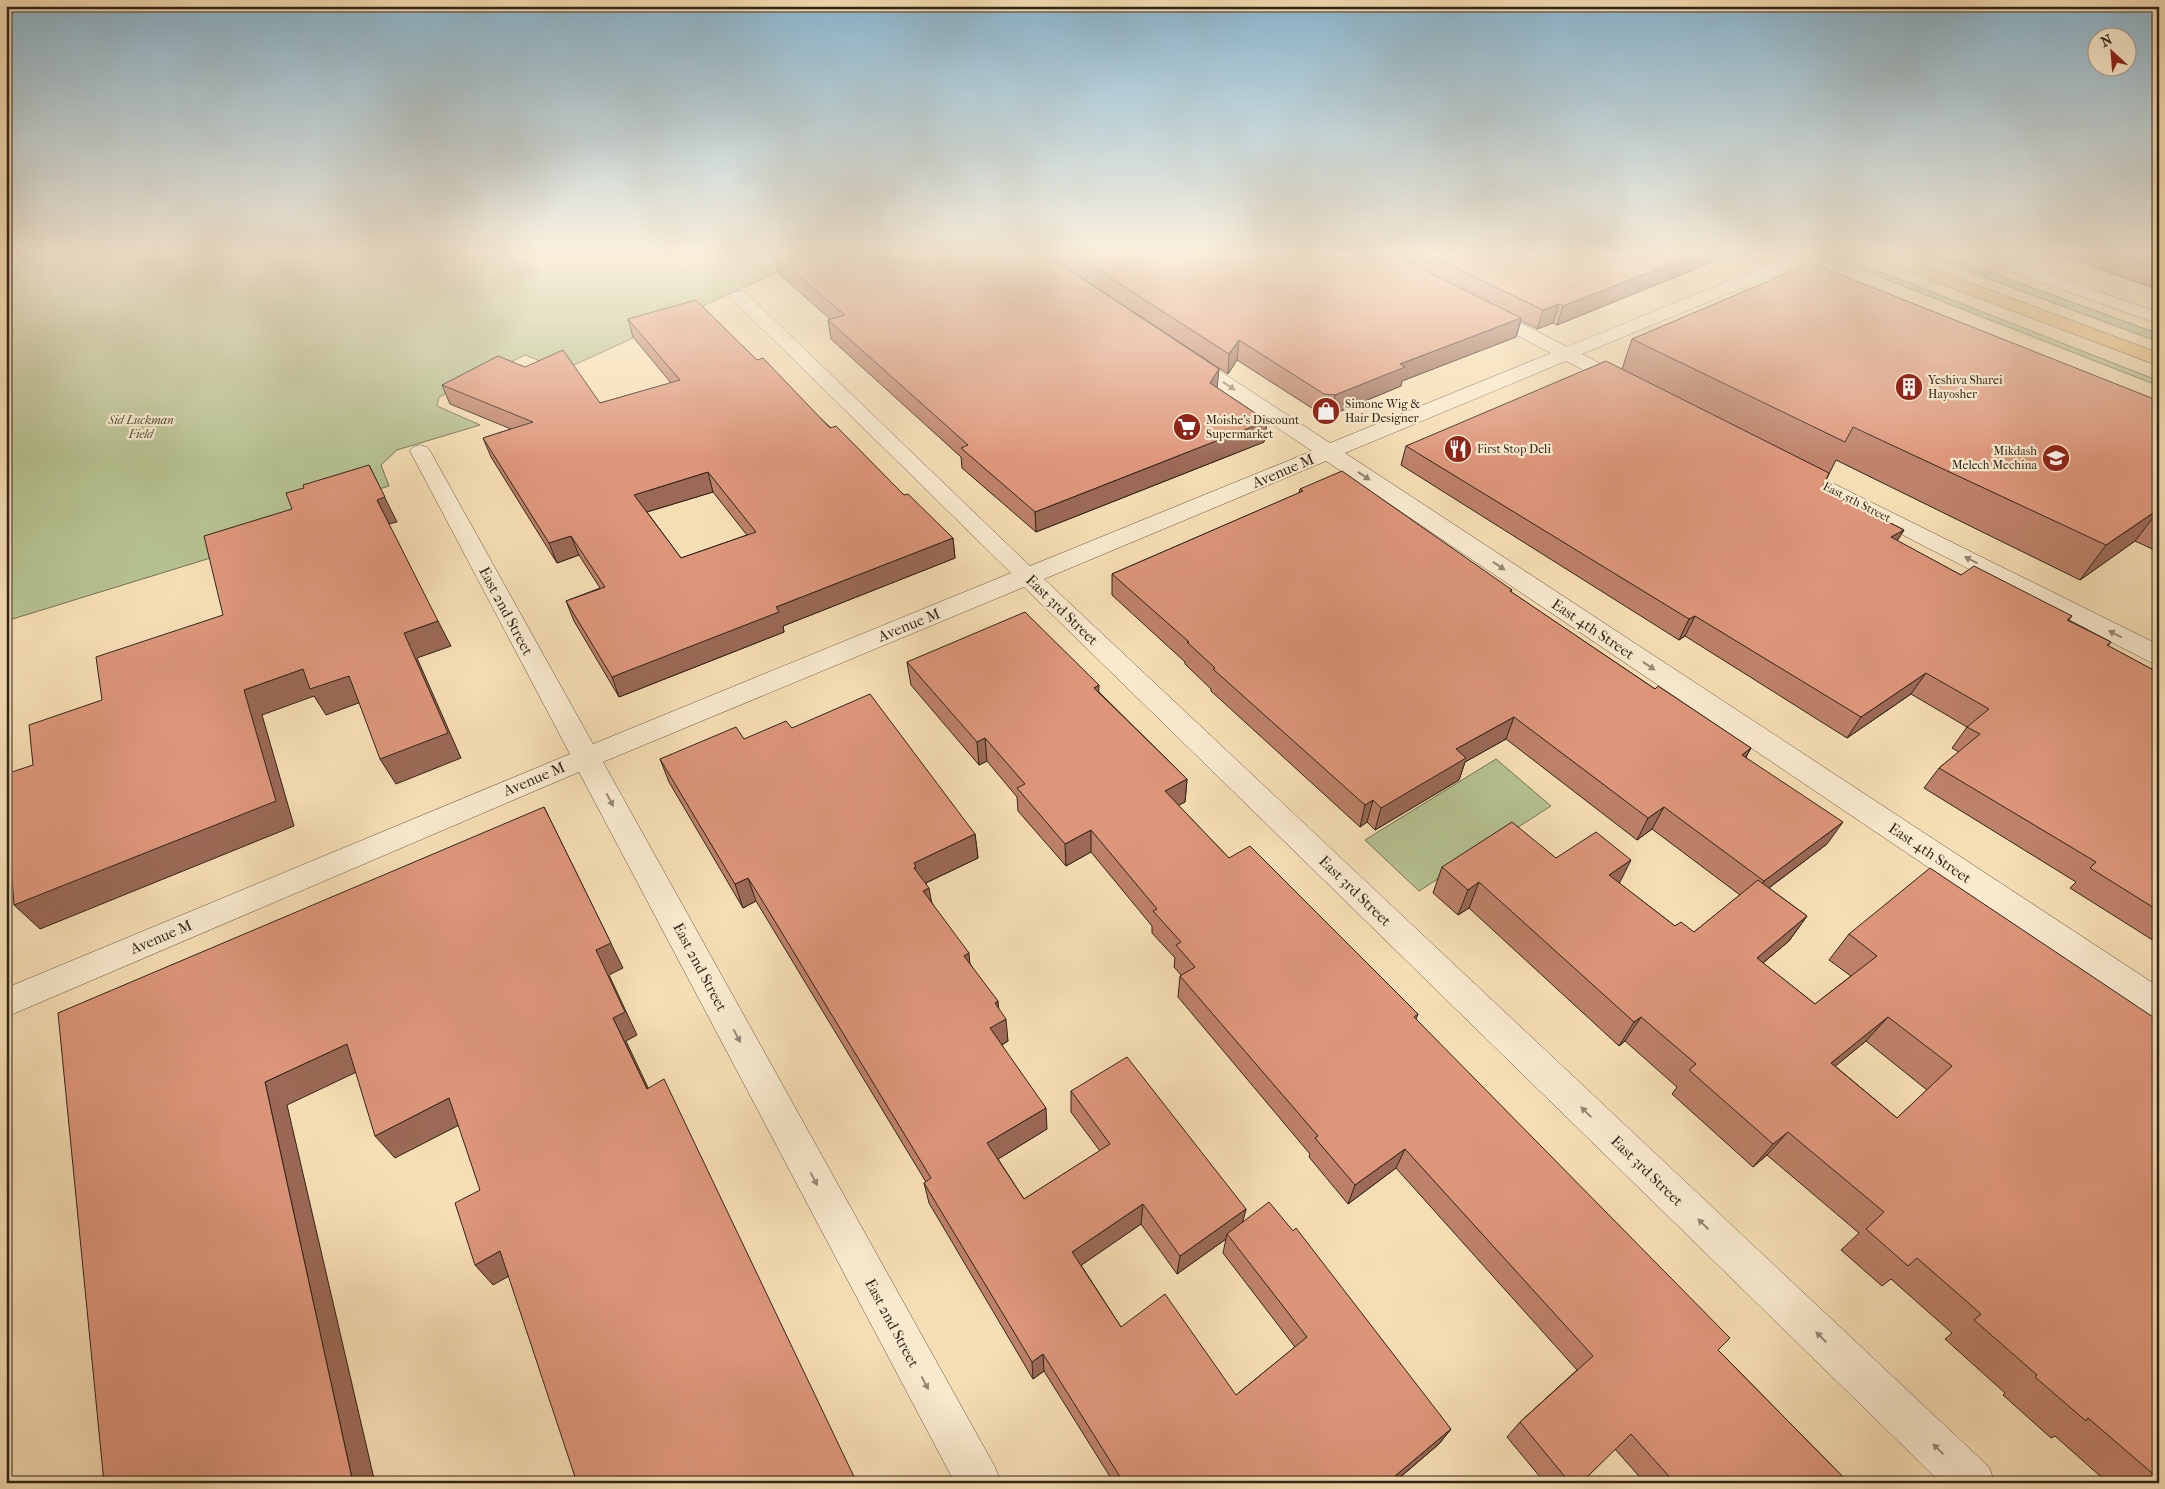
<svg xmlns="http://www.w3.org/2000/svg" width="2165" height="1489" viewBox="0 0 2165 1489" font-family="'IM FELL French Canon',serif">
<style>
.green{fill:#b6c291;stroke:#737356}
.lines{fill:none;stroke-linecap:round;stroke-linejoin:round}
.street-casing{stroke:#625241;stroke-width:1}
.primary-casing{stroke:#30241b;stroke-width:1}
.street{fill:#f9eace;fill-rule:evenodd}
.primary{fill:#ebbf7a;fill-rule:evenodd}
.wall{fill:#be8169;stroke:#30241b;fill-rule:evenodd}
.shaded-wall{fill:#9b6955;stroke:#30241b}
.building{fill:#dd967a;stroke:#30241b;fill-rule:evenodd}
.oneway{fill:#948774}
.labels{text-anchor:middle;stroke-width:4.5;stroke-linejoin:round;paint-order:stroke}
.far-poi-label{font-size:12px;fill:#30241b;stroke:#f9eace;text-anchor:start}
.far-park-label{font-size:12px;font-style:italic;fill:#524c38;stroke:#f9eace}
.far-street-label{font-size:12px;fill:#30241b;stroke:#f9eace}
.street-label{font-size:15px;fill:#30241b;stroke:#f9eace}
</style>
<rect width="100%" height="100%" fill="#f6deb4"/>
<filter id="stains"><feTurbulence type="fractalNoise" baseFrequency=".004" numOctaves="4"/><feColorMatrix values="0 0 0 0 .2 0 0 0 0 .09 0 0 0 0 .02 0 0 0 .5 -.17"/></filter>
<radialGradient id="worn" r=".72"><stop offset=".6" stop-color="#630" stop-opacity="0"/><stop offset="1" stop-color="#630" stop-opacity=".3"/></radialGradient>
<!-- green -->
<path class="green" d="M 6,252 L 821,252 L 563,370 L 525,355 L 439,397 L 437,406 L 480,425 L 397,450 L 381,465 L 389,486 L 212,539 L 217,556 L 6,621 Z
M 1916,252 L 1935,252 L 2159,334 L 2159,342 Z
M 1863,265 L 2159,381 L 2159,386 L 1857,268 Z
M 1496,759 L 1551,806 L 1419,891 L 1365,840 Z"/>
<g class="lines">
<defs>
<path id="street" d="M 1799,252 L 1821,252 L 1819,256 L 1582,354 L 1632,380 L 1635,384 L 1632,388 L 1618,388 L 1566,361 L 1345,453 L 2159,987 L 2159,1019 L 2147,1015 L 1326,461 L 1044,579 L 1989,1467 L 1995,1483 L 1941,1483 L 1024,587 L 603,762 L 995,1467 L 1001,1483 L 955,1483 L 579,772 L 6,1017 L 6,988 L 570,754 L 410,451 L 413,447 L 420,445 L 427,447 L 430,451 L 593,744 L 1011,573 L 733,300 L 730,296 L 733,292 L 745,292 L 1030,566 L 1312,451 L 1180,362 L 1178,358 L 1180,354 L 1194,354 L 1330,443 L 1551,353 L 1480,316 L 1477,312 L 1480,308 L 1492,308 L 1567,347 Z
M 1965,252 L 1988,252 L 2159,313 L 2159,324 L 1967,256 Z
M 1790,462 L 2159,645 L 2159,664 L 2150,662 L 1782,473 L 1779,468 L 1782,463 Z"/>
<path id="primary" d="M 1865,252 L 1887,252 L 2159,353 L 2159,366 L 1867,256 Z"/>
</defs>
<!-- street casing -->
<use href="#street" class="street-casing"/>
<!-- primary casing -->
<use href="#primary" class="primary-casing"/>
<!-- street -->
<use href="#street" class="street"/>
<!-- primary -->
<use href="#primary" class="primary"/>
</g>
<!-- wall -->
<path class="wall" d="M 782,252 L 1715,252 L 1710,263 L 1557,325 L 1553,323 L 1537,329 L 1521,321 L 1516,337 L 1402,381 L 1401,386 L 1331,415 L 1321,414 L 1237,360 L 1228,374 L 1076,274 L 1217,388 L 1267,421 L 1264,442 L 1036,532 L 962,468 L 961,457 L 831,339 L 828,320 L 830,319 L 778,273 L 774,255 Z
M 2051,252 L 2159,252 L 2159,290 Z
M 628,319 L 757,360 L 904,495 L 953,538 L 955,558 L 783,626 L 784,632 L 619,697 L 574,621 L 566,601 L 600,588 L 579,555 L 557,563 L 491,457 L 483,438 L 511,429 L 450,404 L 442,385 L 600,403 L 671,383 L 633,337 ZM 713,492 L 747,535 L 681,558 L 647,512 Z
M 1632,339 L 2159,401 L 2159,552 L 2135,541 L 2080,580 L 1836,460 L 1822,488 L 1904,530 L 1897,541 L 1961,575 L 2072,616 L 2069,620 L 2111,642 L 2108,646 L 2159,673 L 2159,944 L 2070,888 L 2076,882 L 1924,788 L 1939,768 L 1959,752 L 1952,748 L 1967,727 L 1911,694 L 1847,738 L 1685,636 L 1679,640 L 1401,465 L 1406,446 L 1622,369 Z
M 1300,489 L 1512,590 L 1511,592 L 1655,689 L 1751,748 L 1746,757 L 1827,844 L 1769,888 L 1807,916 L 1789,941 L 1763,963 L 1815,1004 L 1851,976 L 1829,960 L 1849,934 L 2159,1057 L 2159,1483 L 2108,1483 L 2055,1436 L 2051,1438 L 2003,1395 L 2005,1393 L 1945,1339 L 1952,1333 L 1891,1279 L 1882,1286 L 1841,1250 L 1859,1233 L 1767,1155 L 1753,1167 L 1672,1094 L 1677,1087 L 1625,1041 L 1619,1046 L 1469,908 L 1458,915 L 1433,893 L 1442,867 L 1556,858 L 1619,883 L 1675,926 L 1694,932 L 1740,895 L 1652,829 L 1637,840 L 1506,739 L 1465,762 L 1459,780 L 1375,830 L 1367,822 L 1360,827 L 1211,691 L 1211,689 L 1185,664 L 1185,662 L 1112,595 L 1112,574 L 1299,493 ZM 1866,1041 L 1927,1090 L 1897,1118 L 1835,1066 Z
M 907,662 L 1099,692 L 1187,779 L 1185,802 L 1178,805 L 1229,858 L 1418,1014 L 1416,1019 L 1718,1350 L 1847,1481 L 1853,1478 L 1859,1483 L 1645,1483 L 1615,1449 L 1581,1483 L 1545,1483 L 1507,1437 L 1520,1422 L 1577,1370 L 1396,1168 L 1348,1204 L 1309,1157 L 1310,1154 L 1178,997 L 1180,976 L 1181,975 L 1174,967 L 1175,958 L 1152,933 L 1152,926 L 1091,852 L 1066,866 L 1018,811 L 1017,797 L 987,761 L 979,765 L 911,685 Z
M 792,728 L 975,834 L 978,858 L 926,883 L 932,903 L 998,1008 L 1008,1041 L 1002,1045 L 1047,1129 L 998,1159 L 1024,1199 L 1100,1151 L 1071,1112 L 1071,1091 L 1246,1209 L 1242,1222 L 1451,1429 L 1439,1444 L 1397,1480 L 1400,1483 L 1114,1483 L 1044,1371 L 1033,1379 L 929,1203 L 924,1183 L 926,1182 L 756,901 L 743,908 L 669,782 L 660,759 ZM 1141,1224 L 1177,1274 L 1226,1239 L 1223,1253 L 1295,1347 L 1236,1395 L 1121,1327 L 1081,1265 Z"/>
<!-- shaded-wall -->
<path class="shaded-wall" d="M 1701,252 L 1715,252 L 1710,263 L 1557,325 L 1563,306 Z
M 1559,304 L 1553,323 L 1537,329 L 1543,310 Z
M 1521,318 L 1516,337 L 1402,381 L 1401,386 L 1331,415 L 1335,395 L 1400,364 Z
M 1239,340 L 1237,360 L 1228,374 L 1229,354 Z
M 1219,369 L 1217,389 L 1210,383 Z
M 1267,421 L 1264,442 L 1036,532 L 1035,512 Z
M 369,465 L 381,490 L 397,522 L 389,524 L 377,500 Z
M 708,472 L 713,492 L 640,514 L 634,495 Z
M 2159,509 L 2159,510 L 2135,541 L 2080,580 L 2106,545 Z
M 1904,530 L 1891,550 L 1891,537 Z
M 571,536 L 579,555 L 557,563 L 549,543 Z
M 953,538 L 955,558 L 783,626 L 784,632 L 619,697 L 612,677 L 776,607 Z
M 1695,616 L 1685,636 L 1679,640 L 1689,619 Z
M 438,621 L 451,646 L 417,658 L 461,758 L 396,784 L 380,759 L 404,633 Z
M 303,669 L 349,676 L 364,701 L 326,715 L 314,696 L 262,715 L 294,826 L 40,929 L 14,905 L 244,690 Z
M 1926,673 L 1911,694 L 1847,738 L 1861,717 Z
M 1099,685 L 1098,708 L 1094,688 Z
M 1514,717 L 1506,739 L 1465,762 L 1459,780 L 1375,830 L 1381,808 L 1456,749 Z
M 985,738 L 987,761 L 979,765 L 977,742 Z
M 1751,748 L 1738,770 L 1742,755 Z
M 1187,779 L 1185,802 L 1163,814 L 1165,791 Z
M 1373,800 L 1367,822 L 1360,827 L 1365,805 Z
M 544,807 L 623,968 L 609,975 L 637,1035 L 626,1041 L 659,1111 L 647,1089 L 613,1018 L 596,950 Z
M 1664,807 L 1652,829 L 1637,840 L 1648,818 Z
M 1843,822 L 1827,844 L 1750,902 L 1764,881 Z
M 1091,830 L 1091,852 L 1066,866 L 1065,844 Z
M 975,834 L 978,858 L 919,886 L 918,891 L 914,863 Z
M 1631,860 L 1618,886 L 1609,875 Z
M 748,878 L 756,901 L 743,908 L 735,884 Z
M 1479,882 L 1469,908 L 1458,915 L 1468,890 Z
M 929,888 L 933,911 L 923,891 Z
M 1807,916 L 1789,941 L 1739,983 L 1757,958 Z
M 969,953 L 971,976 L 964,956 Z
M 998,1001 L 1000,1022 L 1006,1019 L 1008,1041 L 992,1050 L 990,1028 L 995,1003 Z
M 1641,1017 L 1625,1041 L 1619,1046 L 1634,1022 Z
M 1888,1017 L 1866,1041 L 1810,1087 L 1831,1063 Z
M 347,1044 L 367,1067 L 287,1105 L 375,1483 L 353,1483 L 265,1082 Z
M 449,1098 L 467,1121 L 395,1158 L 375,1136 Z
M 1046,1108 L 1047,1129 L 990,1164 L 987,1143 Z
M 1788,1132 L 1767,1155 L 1753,1167 L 1773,1144 Z
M 1405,1149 L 1396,1168 L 1348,1204 L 1355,1185 Z
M 1143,1204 L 1141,1224 L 1073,1271 L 1072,1252 Z
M 1246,1209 L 1241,1229 L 1227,1234 L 1226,1239 L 1177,1274 L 1180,1256 Z
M 500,1251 L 518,1271 L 493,1285 L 475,1265 Z
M 1043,1354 L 1044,1371 L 1033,1379 L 1032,1362 Z
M 1451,1429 L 1439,1444 L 1393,1483 L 1395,1476 Z"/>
<!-- building -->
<path class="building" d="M 782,252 L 1042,252 L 1219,369 L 1210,383 L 1267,421 L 1035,512 L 961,448 L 968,445 L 828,320 L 845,315 L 774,255 Z
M 1070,252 L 1388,252 L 1521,318 L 1400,364 L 1405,367 L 1335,395 L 1324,394 L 1239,340 L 1229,354 Z
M 1424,252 L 1701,252 L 1563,306 L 1559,304 L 1543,310 Z
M 2110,252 L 2159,252 L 2159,268 Z
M 1811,263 L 2159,401 L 2159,509 L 2106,545 L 1853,427 L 1845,442 L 1632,339 Z
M 696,300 L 757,360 L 763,358 L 830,428 L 836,426 L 904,495 L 908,494 L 953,538 L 776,607 L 779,612 L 612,677 L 566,601 L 605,587 L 571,536 L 549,543 L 483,438 L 533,422 L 442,385 L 498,356 L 525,367 L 563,350 L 600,403 L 680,380 L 628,319 ZM 708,472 L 756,532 L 681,558 L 634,495 Z
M 1606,361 L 1829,473 L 1822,488 L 1904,530 L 1891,537 L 1961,575 L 1974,566 L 2072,616 L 2067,620 L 2111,642 L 2107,645 L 2159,673 L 2159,911 L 2090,868 L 2096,862 L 1939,768 L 1980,734 L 1967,727 L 1989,709 L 1926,673 L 1861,717 L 1695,616 L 1689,619 L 1406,446 Z
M 369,465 L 385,497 L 377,500 L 438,621 L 404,633 L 448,733 L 380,759 L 349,676 L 310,689 L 303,669 L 244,690 L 276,801 L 14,905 L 6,801 L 6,774 L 33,765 L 29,725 L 102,700 L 96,657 L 223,615 L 204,536 L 292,509 L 286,493 L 304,488 L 303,485 Z
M 1342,471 L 1512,590 L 1510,591 L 1655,689 L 1658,686 L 1751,748 L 1742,755 L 1843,822 L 1764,881 L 1664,807 L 1648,818 L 1514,717 L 1456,749 L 1466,758 L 1381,808 L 1373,800 L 1365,805 L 1213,669 L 1215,668 L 1187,642 L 1189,642 L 1112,574 L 1303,491 L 1300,489 Z
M 1025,612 L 1099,685 L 1094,688 L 1187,779 L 1165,791 L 1229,858 L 1250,846 L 1418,1014 L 1414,1017 L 1730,1338 L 1718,1350 L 1849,1483 L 1675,1483 L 1631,1434 L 1581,1483 L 1570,1483 L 1520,1422 L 1593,1356 L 1405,1149 L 1355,1185 L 1315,1138 L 1318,1136 L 1180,976 L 1195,967 L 1176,945 L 1181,942 L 1153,911 L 1157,909 L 1091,830 L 1065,844 L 1017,788 L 1025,784 L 985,738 L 977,742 L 907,662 Z
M 870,694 L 975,834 L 914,863 L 916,867 L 914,868 L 929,888 L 923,891 L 969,953 L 964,956 L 998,1001 L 995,1003 L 1006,1019 L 990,1028 L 1046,1108 L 987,1143 L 1024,1199 L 1110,1144 L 1071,1091 L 1127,1057 L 1246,1209 L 1180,1256 L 1143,1204 L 1072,1252 L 1121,1327 L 1165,1294 L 1236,1395 L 1307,1337 L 1227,1234 L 1269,1202 L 1293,1231 L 1296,1228 L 1451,1429 L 1395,1476 L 1400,1483 L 1124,1483 L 1043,1354 L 1032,1362 L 924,1183 L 931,1178 L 765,905 L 748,878 L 735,884 L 660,759 L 736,727 L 744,739 L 786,721 L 792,728 Z
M 544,807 L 611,943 L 596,950 L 625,1012 L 613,1018 L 647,1089 L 664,1079 L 857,1483 L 577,1483 L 500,1251 L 475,1265 L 455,1203 L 480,1190 L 449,1098 L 375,1136 L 347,1044 L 265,1082 L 353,1483 L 104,1483 L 58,1013 Z
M 1512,822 L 1556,858 L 1596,832 L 1631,860 L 1609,875 L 1675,926 L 1681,922 L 1694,932 L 1758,880 L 1807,916 L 1757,958 L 1815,1004 L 1877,956 L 1849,934 L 1930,868 L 2159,1021 L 2159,1055 L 2158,1056 L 2159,1057 L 2159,1479 L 2088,1418 L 2086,1421 L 2035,1377 L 2037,1375 L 1974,1320 L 1981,1314 L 1917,1258 L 1908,1266 L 1866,1229 L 1884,1212 L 1788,1132 L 1773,1144 L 1689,1070 L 1696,1064 L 1641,1017 L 1634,1022 L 1479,882 L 1468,890 L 1442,867 ZM 1888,1017 L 1952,1066 L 1897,1118 L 1831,1063 Z
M 1853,1478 L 1859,1483 L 1849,1483 Z"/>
<!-- one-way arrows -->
<defs><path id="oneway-solid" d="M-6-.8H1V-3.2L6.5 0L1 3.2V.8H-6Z" transform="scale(1.25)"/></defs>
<g class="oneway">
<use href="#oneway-solid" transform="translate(1229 386) rotate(34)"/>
<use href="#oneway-solid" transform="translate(1364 476) rotate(34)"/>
<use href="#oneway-solid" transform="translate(1971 560) rotate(-153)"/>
<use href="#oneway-solid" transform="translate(1499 566) rotate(34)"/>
<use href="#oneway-solid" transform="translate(2115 634) rotate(-153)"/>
<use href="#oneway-solid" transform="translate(1649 666) rotate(34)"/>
<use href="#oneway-solid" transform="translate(610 800) rotate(62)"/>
<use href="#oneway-solid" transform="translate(737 1036) rotate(62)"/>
<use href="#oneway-solid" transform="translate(1586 1112) rotate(-136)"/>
<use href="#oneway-solid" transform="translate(814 1179) rotate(62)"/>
<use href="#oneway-solid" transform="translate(1703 1224) rotate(-136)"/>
<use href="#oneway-solid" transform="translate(1821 1337) rotate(-136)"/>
<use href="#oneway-solid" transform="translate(925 1383) rotate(62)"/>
<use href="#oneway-solid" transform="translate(1938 1449) rotate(-136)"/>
</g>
<!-- sky -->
<linearGradient id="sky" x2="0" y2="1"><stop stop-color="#8ab7d1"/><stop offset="0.55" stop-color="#fbf0dd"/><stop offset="1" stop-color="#fbf0dd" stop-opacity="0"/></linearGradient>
<rect width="2165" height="460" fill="url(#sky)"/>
<!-- icons -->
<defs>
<symbol id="building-disc" viewBox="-11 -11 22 22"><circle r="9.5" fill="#8f2418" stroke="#f9eace"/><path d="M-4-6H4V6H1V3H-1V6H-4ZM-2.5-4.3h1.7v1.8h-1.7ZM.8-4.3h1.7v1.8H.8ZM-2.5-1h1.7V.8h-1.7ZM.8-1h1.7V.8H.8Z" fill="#fff"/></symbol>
<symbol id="shop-disc" viewBox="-11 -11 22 22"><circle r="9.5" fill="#8f2418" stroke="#f9eace"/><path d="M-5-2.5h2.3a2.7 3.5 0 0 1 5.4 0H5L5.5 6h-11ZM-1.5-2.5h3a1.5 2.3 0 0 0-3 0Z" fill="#fff"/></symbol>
<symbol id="supermarket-disc" viewBox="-11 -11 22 22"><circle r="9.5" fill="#8f2418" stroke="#f9eace"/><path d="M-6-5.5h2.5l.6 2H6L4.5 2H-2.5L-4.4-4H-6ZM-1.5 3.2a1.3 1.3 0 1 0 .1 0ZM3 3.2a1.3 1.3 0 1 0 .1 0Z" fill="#fff"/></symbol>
<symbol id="restaurant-disc" viewBox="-11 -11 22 22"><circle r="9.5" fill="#8f2418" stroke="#f9eace"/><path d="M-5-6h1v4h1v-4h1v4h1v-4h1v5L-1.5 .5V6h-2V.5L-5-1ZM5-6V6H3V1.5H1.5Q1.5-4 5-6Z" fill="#fff"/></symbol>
<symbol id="school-disc" viewBox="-11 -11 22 22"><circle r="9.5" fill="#8f2418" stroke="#f9eace"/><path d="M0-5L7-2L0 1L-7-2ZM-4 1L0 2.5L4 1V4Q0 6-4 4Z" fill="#fff"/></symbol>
</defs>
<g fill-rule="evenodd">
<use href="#building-disc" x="1893" y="371" width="32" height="32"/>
<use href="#shop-disc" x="1310" y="395" width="32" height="32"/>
<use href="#supermarket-disc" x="1171" y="411" width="32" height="32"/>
<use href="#restaurant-disc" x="1442" y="433" width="32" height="32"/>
<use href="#school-disc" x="2040" y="442" width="32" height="32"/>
</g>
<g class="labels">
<!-- far-poi labels -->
<g class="far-poi-label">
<text x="1928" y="384">Yeshiva Sharei<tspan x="1928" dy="14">Hayosher</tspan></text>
<text x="1345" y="408">Simone Wig &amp;<tspan x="1345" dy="14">Hair Designer</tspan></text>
<text x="1206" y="424">Moishe's Discount<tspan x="1206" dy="14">Supermarket</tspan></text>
<text x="1477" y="453">First Stop Deli</text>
<text x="2037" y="455" text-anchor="end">Mikdash<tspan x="2037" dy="14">Melech Mechina</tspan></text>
</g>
<!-- far-park labels -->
<g class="far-park-label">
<text x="141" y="424">Sid Luckman<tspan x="141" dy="14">Field</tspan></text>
</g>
<!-- far-street labels -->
<g class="far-street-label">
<text transform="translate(1857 502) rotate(27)" y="4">East 5th Street</text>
</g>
<!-- street labels -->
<g class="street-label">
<text transform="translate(1283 471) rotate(-23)" y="5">Avenue M</text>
<text transform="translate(1062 610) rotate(44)" y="5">East 3rd Street</text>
<text transform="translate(506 611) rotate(62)" y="5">East 2nd Street</text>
<text transform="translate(909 625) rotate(-22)" y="5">Avenue M</text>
<text transform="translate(1593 629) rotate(34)" y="5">East 4th Street</text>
<text transform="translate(534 779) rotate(-23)" y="5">Avenue M</text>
<text transform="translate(1930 853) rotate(34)" y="5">East 4th Street</text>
<text transform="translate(1355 891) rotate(44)" y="5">East 3rd Street</text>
<text transform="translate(161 937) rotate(-23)" y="5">Avenue M</text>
<text transform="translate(700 967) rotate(62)" y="5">East 2nd Street</text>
<text transform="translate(1647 1171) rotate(44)" y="5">East 3rd Street</text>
<text transform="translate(892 1323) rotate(62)" y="5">East 2nd Street</text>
</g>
</g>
<!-- margin -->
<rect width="2165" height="1489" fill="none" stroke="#f6deb4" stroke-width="25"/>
<rect x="8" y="8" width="2150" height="1474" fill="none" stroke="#30241b" stroke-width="2.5"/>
<rect x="12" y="12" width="2140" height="1464" fill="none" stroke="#30241b"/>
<!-- north arrow -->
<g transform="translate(2112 52) rotate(334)"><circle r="24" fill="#f9eace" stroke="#a99b86"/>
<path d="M0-4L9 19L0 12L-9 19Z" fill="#8f2418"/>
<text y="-8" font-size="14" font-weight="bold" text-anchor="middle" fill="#30241b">N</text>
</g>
<rect width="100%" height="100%" filter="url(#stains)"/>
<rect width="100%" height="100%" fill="url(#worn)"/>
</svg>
